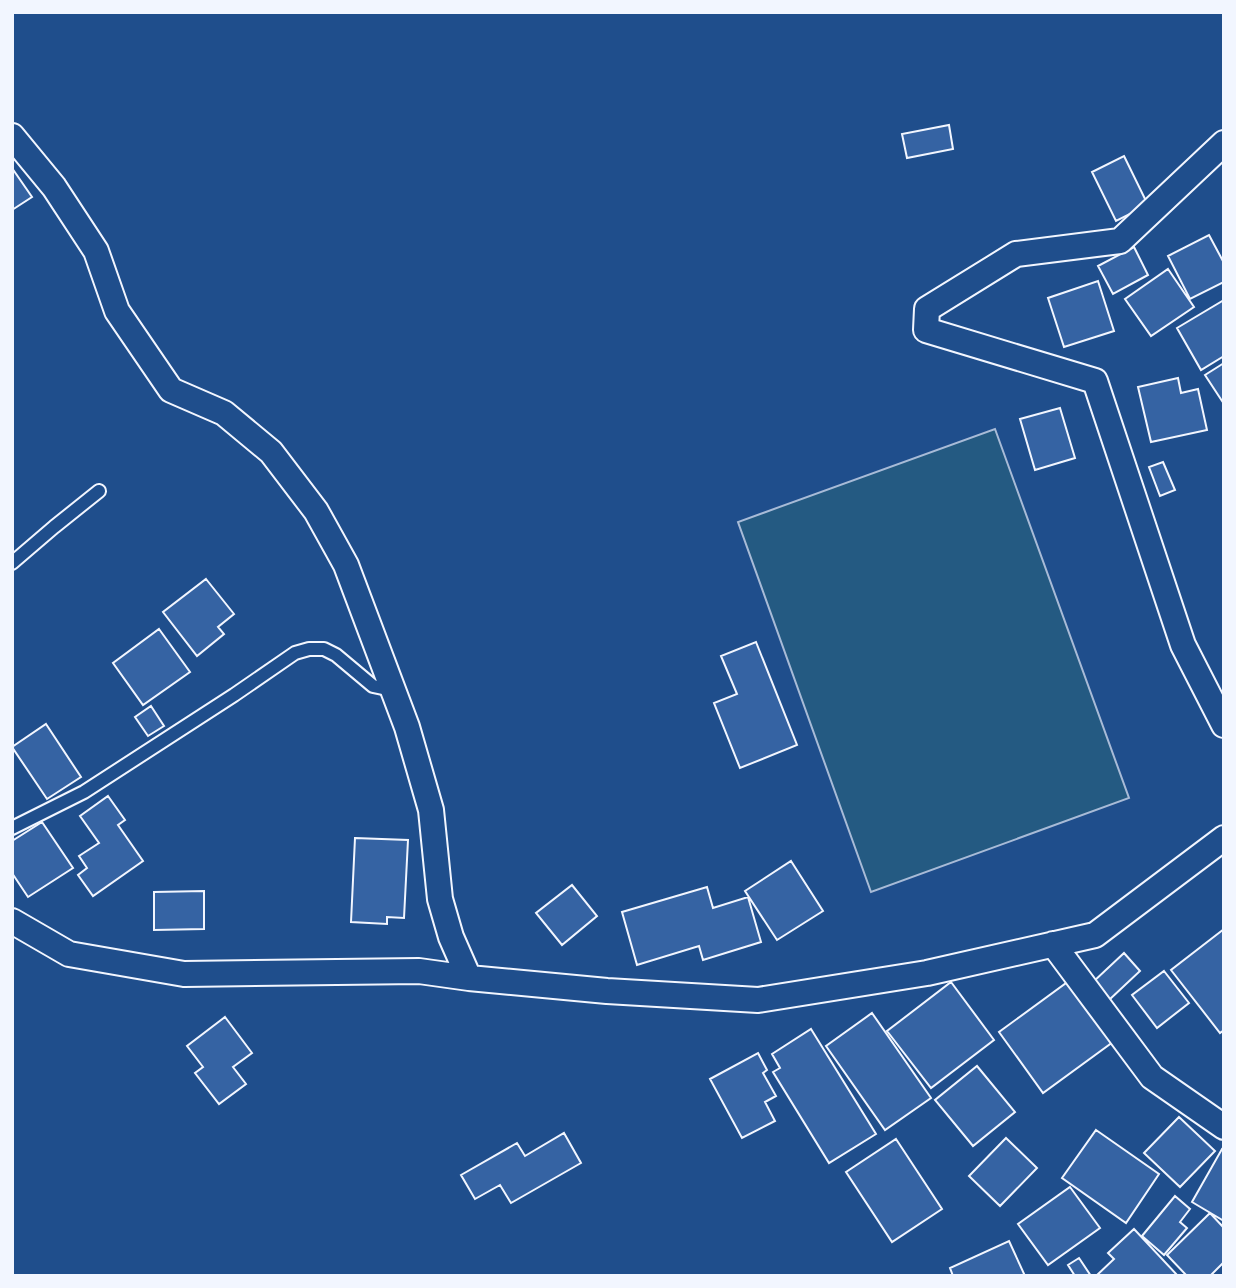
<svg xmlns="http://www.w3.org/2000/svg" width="1236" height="1288" viewBox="0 0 1236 1288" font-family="'Open Sans',sans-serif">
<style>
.green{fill:#245a82;stroke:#a8bbd7;stroke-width:2}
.building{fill:#3563a3;stroke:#f2f6ff;stroke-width:2}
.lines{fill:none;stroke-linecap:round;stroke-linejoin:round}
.service-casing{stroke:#f2f6ff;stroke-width:16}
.minor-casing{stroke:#f2f6ff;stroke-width:28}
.service{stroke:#1f4e8c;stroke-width:12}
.minor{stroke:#1f4e8c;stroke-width:24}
</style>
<rect width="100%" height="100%" fill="#1f4e8c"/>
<!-- green -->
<path class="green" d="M 995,429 L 1129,798 L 871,892 L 738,522 Z"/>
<!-- building -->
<path class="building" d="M 949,125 L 953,149 L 907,158 L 902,134 Z
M 1124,156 L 1148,205 L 1116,221 L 1092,172 Z
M 12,168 L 32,197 L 12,210 Z
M 1209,235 L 1224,263 L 1224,282 L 1190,299 L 1168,256 Z
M 1134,247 L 1148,275 L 1113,294 L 1098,266 Z
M 1168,269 L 1194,307 L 1151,336 L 1125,299 Z
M 1098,281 L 1114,331 L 1064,347 L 1048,298 Z
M 1224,300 L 1224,356 L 1201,370 L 1177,328 Z
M 1224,363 L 1224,404 L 1205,375 Z
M 1178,378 L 1181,393 L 1198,389 L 1207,430 L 1151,442 L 1138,387 Z
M 1060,408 L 1075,458 L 1035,470 L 1020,419 Z
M 1163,462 L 1175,490 L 1160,496 L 1149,467 Z
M 206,579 L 234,614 L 218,627 L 224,634 L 197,656 L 163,612 Z
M 159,629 L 190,672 L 143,705 L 113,663 Z
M 756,642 L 797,745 L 740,768 L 714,703 L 737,694 L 721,656 Z
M 151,706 L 164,726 L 148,736 L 135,717 Z
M 46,724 L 81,777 L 47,799 L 12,747 Z
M 108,796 L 125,820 L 118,825 L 143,861 L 93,896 L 78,875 L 87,868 L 79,856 L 99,843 L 80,816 Z
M 42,822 L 73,868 L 28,897 L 12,873 L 12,841 Z
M 355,838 L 408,840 L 404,918 L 387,917 L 387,924 L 351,922 Z
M 791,861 L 823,911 L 777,940 L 745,891 Z
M 572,885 L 597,916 L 562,945 L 536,913 Z
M 707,887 L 713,908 L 748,897 L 761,942 L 703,960 L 699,946 L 637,965 L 622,912 Z
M 204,891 L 204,929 L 154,930 L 154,892 Z
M 1224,929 L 1224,1030 L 1220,1033 L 1171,970 Z
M 1124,953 L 1140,971 L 1109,1000 L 1093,982 Z
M 1164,971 L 1189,1003 L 1157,1028 L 1132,995 Z
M 1073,978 L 1117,1039 L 1043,1093 L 999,1032 Z
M 951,982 L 994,1040 L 931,1088 L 887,1031 Z
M 872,1013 L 931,1098 L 885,1130 L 826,1046 Z
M 225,1017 L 252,1053 L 233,1067 L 246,1084 L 219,1104 L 195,1073 L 203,1067 L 187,1046 Z
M 811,1029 L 876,1134 L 829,1163 L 773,1072 L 780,1068 L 772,1054 Z
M 758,1053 L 767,1070 L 763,1073 L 776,1096 L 765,1102 L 775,1121 L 742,1138 L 710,1079 Z
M 977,1066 L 1015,1112 L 973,1146 L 935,1100 Z
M 1179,1117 L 1215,1151 L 1180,1187 L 1144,1153 Z
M 1096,1130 L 1159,1174 L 1126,1223 L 1062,1178 Z
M 564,1133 L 581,1163 L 511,1203 L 500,1185 L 475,1199 L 461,1175 L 517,1143 L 525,1156 Z
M 1006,1138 L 1037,1168 L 1000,1206 L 969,1176 Z
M 896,1139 L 942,1209 L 892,1242 L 846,1172 Z
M 1222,1149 L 1224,1150 L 1224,1221 L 1192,1202 Z
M 1070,1187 L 1100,1228 L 1048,1265 L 1018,1224 Z
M 1175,1196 L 1190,1209 L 1180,1222 L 1187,1228 L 1164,1255 L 1142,1236 Z
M 1210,1213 L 1224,1228 L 1224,1262 L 1210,1276 L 1187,1276 L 1167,1255 Z
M 1134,1229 L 1178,1276 L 1096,1276 L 1114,1259 L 1108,1253 Z
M 1009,1241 L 1025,1276 L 953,1276 L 950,1268 Z
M 1079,1258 L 1091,1276 L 1075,1276 L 1068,1265 Z"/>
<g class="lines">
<defs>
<path id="service" d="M 12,563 L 54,527 L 99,491
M 12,828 L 84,792 L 234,695 L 295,653 L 309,649 L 324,649 L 336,655 L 373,686 L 392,690"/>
<path id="minor" d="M 12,136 L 54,187 L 96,251 L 117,311 L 171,390 L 224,413 L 271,452 L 316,511 L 346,565 L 407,727 L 431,810 L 440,899 L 451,937 L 469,978
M 1224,143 L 1120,241 L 1016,254 L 927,309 L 926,330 L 1095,381 L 1183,645 L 1224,725
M 12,921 L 69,954 L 184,974 L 419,971 L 469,978 L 607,991 L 758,1000 L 927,973 L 1095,935 L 1224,838
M 1053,944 L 1152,1077 L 1224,1127"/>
</defs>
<!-- service casing -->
<use href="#service" class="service-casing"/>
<!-- minor casing -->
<use href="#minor" class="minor-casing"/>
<!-- service -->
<use href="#service" class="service"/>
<!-- minor -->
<use href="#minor" class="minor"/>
</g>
<!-- border -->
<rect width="1236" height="1288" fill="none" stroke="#f2f6ff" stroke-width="28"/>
</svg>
